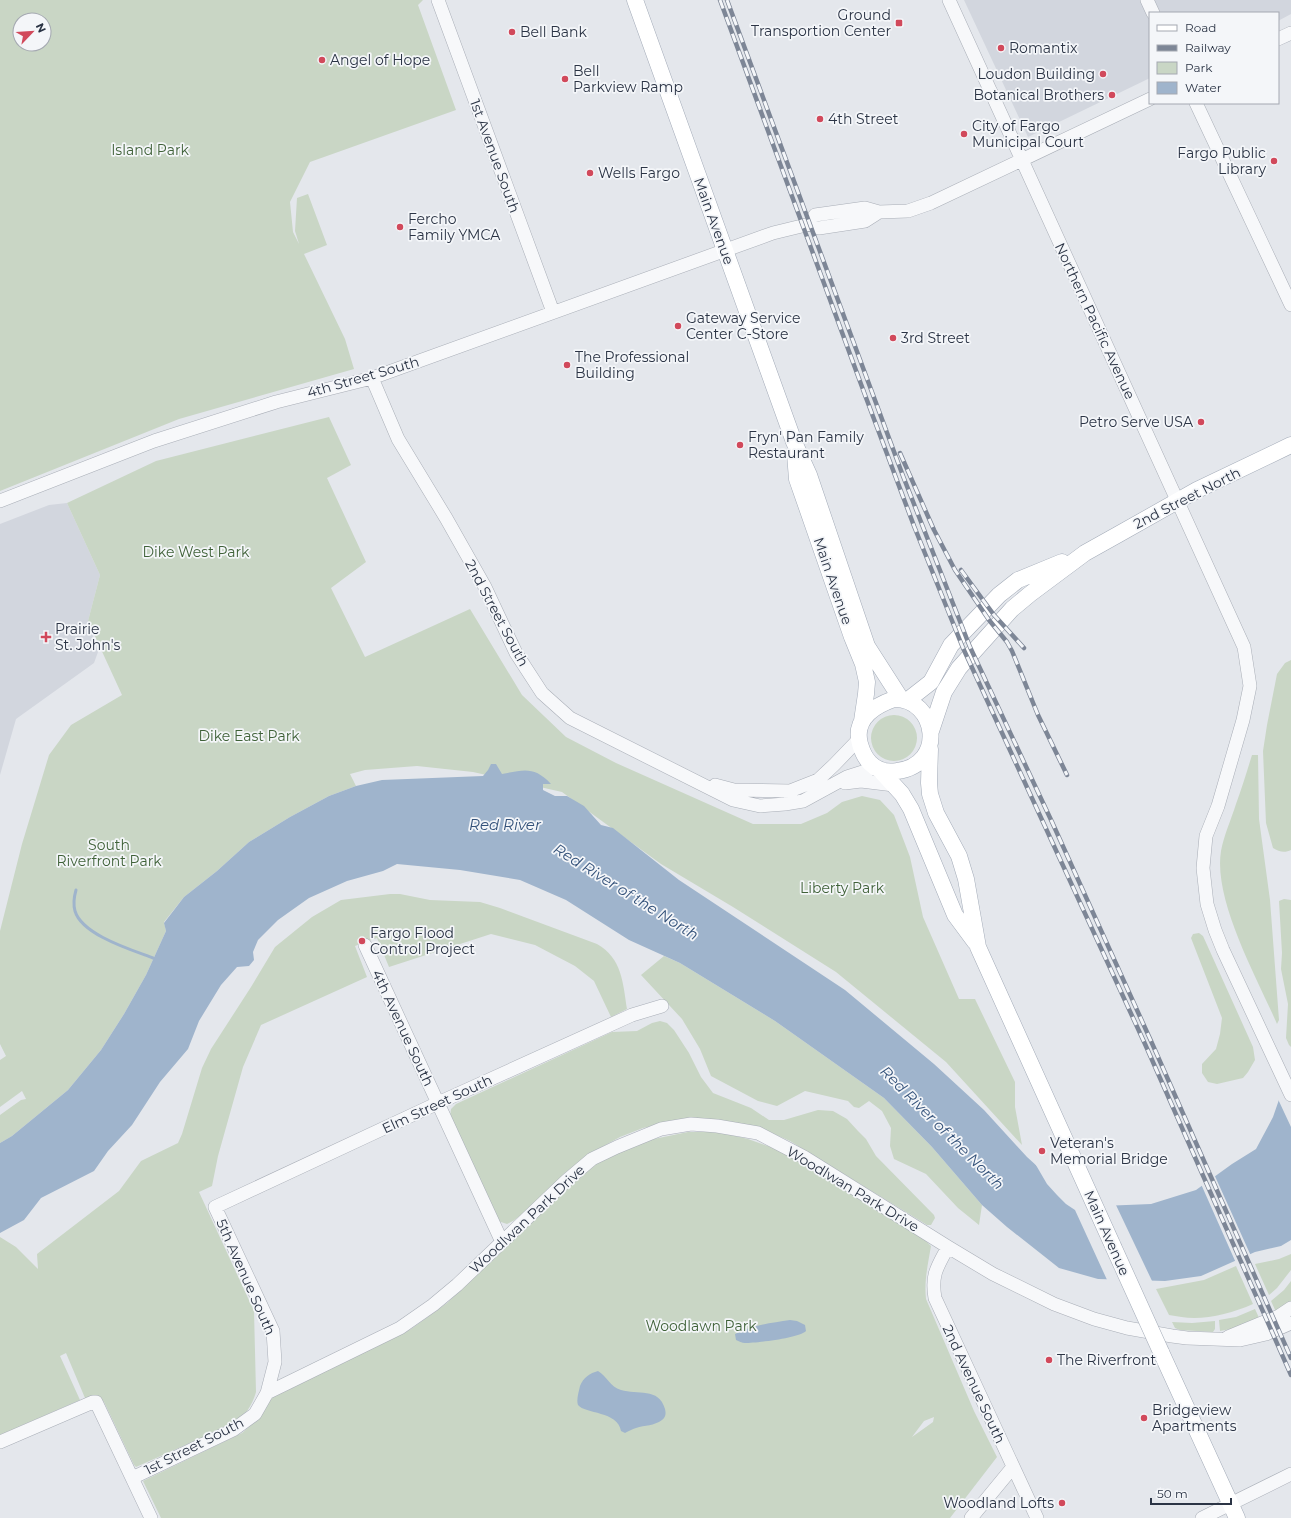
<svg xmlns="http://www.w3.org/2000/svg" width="1291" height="1518" viewBox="0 0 1291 1518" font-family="Montserrat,sans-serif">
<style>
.built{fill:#d2d6de}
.green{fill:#c9d6c5;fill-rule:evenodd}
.water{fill:#9fb4cc}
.pier{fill:#e4e7ec}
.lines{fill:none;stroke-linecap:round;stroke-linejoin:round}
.stream{stroke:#9fb4cc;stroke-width:3}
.minor-casing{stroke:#a9aeb7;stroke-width:14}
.major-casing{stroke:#a3abb8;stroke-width:17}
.minor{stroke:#f7f8fa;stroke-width:13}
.major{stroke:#fff;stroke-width:16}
.rail-casing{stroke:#7d8696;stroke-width:4.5}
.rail{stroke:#f4f6f9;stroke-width:3;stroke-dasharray:9;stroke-linecap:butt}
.major-bridge-casing{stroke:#a3abb8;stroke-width:17;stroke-linecap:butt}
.major-bridge{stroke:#fff;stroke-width:16}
.poi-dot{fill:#d1495b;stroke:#f4f6f9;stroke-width:1.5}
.labels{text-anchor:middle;stroke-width:3.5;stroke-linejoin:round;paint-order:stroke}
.poi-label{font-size:14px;fill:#2b3445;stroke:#f4f6f9;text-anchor:start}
.park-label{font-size:14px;fill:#3f6138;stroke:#f4f6f9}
.street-label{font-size:14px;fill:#2b3445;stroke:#f4f6f9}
.water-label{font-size:15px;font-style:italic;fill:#34527a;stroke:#f4f6f9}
</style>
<rect width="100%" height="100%" fill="#e4e7ec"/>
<!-- built -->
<path class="built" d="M 964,0 L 1291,0 L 1291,14 L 1278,21 L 1278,13 L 1150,13 L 1150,78 L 1028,137 Z
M 67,503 L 100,575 L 88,621 L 98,652 L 94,663 L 16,719 L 0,775 L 0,524 L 49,505 Z"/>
<!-- green -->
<path class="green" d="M 0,0 L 423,0 L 418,5 L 456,110 L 310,162 L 290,202 L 293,232 L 299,244 L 295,231 L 297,198 L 308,194 L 327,245 L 304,254 L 345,339 L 354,369 L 179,419 L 0,491 ZM 20,20 L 44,20 L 44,44 L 20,44 Z
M 329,417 L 351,465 L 327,478 L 366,562 L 331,588 L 365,657 L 470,609 L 522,695 L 566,737 L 616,763 L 753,824 L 801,824 L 827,813 L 842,802 L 862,796 L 880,800 L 894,815 L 910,857 L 923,917 L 959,999 L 975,999 L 1015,1082 L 1015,1107 L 1022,1145 L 946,1062 L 836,972 L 733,907 L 661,864 L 562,792 L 473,772 L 417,766 L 365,770 L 350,774 L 356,786 L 329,796 L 290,817 L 249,842 L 217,871 L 184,897 L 164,922 L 166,931 L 146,975 L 124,1014 L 101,1050 L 68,1090 L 12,1136 L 0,1143 L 0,1115 L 21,1100 L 26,1099 L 22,1091 L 0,1107 L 0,1060 L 6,1056 L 0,1044 L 0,931 L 22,844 L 49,755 L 71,725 L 122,695 L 88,621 L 100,575 L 67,503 L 156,461 Z
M 1291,660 L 1291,850 C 1285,853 1279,852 1273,848 L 1266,823 L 1263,751 L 1267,725 L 1277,674 L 1285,663 Z
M871 738a23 23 0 1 1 46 0a23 23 0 1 1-46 0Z
M 1252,755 L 1258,755 L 1259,819 L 1270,900 L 1279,1020 L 1277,1024 C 1257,978 1213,900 1221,851 C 1224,835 1231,820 1236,804 C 1242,788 1247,771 1252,755 Z
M 390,894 L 400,894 L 430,900 L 480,902 L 500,908 L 597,944 C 622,958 623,983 627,1009 L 611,1017 L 594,981 L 575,966 L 535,945 L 491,934 L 389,967 L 377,938 L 355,946 L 367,977 L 261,1025 L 243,1067 L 218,1156 L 212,1186 L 199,1192 L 254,1311 L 256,1392 C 252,1406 246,1414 235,1423 L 136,1467 L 134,1465 L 104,1402 C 97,1396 93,1396 85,1398 L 66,1353 L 60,1356 L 80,1400 L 0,1435 L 0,1237 L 16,1247 L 38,1269 L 37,1254 L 119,1191 L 141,1161 L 178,1143 L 182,1134 L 202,1068 L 211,1049 L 251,987 L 275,947 L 312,917 L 341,900 Z
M 1284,899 L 1291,900 L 1291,1047 L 1289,1045 L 1286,1038 L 1288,1004 L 1281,969 L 1282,953 L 1279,901 Z
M 1199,933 L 1203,936 L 1253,1047 L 1255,1060 L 1248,1072 L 1243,1078 L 1217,1084 L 1208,1082 L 1202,1073 L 1202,1064 L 1216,1049 L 1220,1034 L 1222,1018 L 1191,938 L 1193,934 Z
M 664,956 L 680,963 L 775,1021 L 884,1098 L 932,1147 L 982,1205 L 979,1225 L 958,1208 L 926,1174 L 894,1159 L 890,1146 L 891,1128 L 882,1111 L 869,1101 L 859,1108 L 854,1107 L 848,1101 L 805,1091 L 777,1106 L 758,1101 L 711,1076 L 700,1049 L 682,1019 L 641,975 Z
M 660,1021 L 667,1023 L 674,1030 L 689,1053 L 701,1077 L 713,1093 L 751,1108 L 769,1120 L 784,1120 L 818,1110 L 833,1111 L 847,1119 L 858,1131 L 866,1139 L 876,1156 L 934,1215 L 935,1218 L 931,1225 L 927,1225 L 790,1141 L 758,1127 L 727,1121 L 693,1119 L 669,1122 L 643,1128 L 620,1137 L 593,1152 L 565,1173 L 525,1212 L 513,1221 L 507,1224 L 498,1221 L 450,1117 L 451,1109 L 456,1104 L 612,1032 L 637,1031 L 652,1023 Z
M 688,1132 L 719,1132 L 748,1139 L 782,1151 L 920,1235 L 931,1246 C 928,1264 924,1281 926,1299 L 974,1411 L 997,1457 L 950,1518 L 161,1518 L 143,1481 L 242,1433 L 258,1419 L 269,1399 L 295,1384 L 411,1329 L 447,1303 L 593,1164 L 649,1140 ZM 934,1417 L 933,1422 L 912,1437 L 924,1421 Z
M 1291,1254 L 1291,1270 L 1277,1288 L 1269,1295 L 1255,1264 L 1279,1259 Z
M 1236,1266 L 1253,1304 C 1235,1312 1213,1318 1194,1318 C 1186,1318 1177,1316 1169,1315 L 1156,1289 L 1204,1280 Z
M 1291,1281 L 1291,1303 L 1276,1312 L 1271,1301 L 1284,1290 Z
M 1255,1309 L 1260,1320 L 1231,1329 L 1220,1331 L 1219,1320 L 1236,1317 Z
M 1215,1321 L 1215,1329 L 1213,1332 L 1180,1330 L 1175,1328 L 1172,1322 L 1192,1323 Z"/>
<!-- water -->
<path class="water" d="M 491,764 L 496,764 L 502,774 C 524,770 534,766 551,784 L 543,784 L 543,790 L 555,796 L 567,796 L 584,806 L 601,825 L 613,828 L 679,880 L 845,990 L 934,1064 L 984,1110 L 1027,1157 L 1058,1185 L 1102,1206 L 1151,1204 L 1196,1190 L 1232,1164 L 1256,1149 L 1273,1117 L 1291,1065 L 1291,1240 L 1281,1246 L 1255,1252 L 1201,1276 L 1165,1281 L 1098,1279 L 1059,1268 L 1007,1227 L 982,1205 L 932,1147 L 884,1098 L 775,1021 L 680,963 L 629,940 L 566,900 L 520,880 L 460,870 L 397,864 L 383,871 L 347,881 L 309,898 L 278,920 L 258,940 L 253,952 L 254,960 L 249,966 L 237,967 L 221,985 L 199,1021 L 188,1049 L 160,1082 L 132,1125 L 108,1151 L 94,1171 L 41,1198 L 24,1220 L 0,1233 L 0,1143 L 12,1136 L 68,1090 L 101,1050 L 124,1014 L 146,975 L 166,931 L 164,923 L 184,897 L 217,871 L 249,842 L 290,817 L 329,796 L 356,786 L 382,780 L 483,776 L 488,770 Z
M 790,1320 L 797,1321 L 805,1325 L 806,1331 C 799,1338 757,1343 745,1343 C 742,1343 739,1341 736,1340 L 735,1334 C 752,1325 771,1323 790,1320 Z
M 598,1371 C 607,1376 610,1387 621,1390 C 637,1395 659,1387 665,1409 C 666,1413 666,1417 662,1420 C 654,1426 645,1425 636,1428 C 632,1429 629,1431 625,1433 L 621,1431 C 618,1411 585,1414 578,1405 C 576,1400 579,1391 580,1386 C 583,1378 590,1373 598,1371 Z"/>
<!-- pier -->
<path class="pier" d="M 1291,1063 L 1291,1127 L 1277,1097 L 1289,1064 Z
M 1033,1160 L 1059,1184 L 1102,1204 L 1115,1203 L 1153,1283 L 1108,1282 L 1075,1210 L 1066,1204 L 1057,1195 L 1047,1184 Z
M 1214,1174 L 1251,1256 L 1236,1263 L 1201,1184 Z"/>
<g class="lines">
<!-- stream -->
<path class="stream" d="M 76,890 C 74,897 73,904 75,911 C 82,935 132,950 153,958"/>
<defs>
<path id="minor" d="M 438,0 L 553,312
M 949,0 L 1244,647 L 1250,686 L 1243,720 L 1218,806 L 1206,836 L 1203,868 L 1207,904 L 1215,930 L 1223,950 L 1291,1095
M 1147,0 L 1153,13
M 1278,39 L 1291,33
M 1196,103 L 1291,305
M 810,224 L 815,215 L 865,208 L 879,212 L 908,211 L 931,203 L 1150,99
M 372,378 L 398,439 L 446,518 L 485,587 L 516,653 L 542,693 L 570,718 L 733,800 L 760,806 L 785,804 L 803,801 L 847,777 L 875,768
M 0,501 L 154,441 L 276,402 L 372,378 L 773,233 L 810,224 L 819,228 L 865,221 L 879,212
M 845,783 L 861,781 L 894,785
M 715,785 L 734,790 L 790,791 L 818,780 L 834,765 L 859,739
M 365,945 L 502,1242
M 948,1247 C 937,1267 931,1275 935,1298 L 1037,1518
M 1228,1337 L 1279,1316 L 1291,1308
M 267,1393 L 400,1328 L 433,1305 L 457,1285 L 566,1181 L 592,1159 L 617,1147 L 661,1129 L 691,1124 L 717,1126 L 758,1133 L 804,1157 L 948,1247 L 993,1274 L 1054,1304 L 1094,1319 L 1127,1328 L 1172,1336 L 1187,1338 L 1240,1340 L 1266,1334 L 1291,1323
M 0,1442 L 93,1402 L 96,1402 L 151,1518
M 132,1478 L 233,1430 L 255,1414 L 267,1393 L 275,1362 L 273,1331 L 215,1207 L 438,1103 L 632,1015 L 662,1006
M 971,1518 L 1013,1467
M 1202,1518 L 1291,1474"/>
<path id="major" d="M 635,0 L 794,442 L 809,475 L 867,646 L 901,699
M 795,454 L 797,479 L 852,637 L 863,664 L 867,682 L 866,694 L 862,721
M 894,699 C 937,698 947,765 897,771 C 886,773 877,770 870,763 C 864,757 862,751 860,744 C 853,719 874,706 894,699 Z
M 908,700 L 931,682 L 951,645 L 999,595 L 1018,580 L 1062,562
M 931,731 L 944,692 L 959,668 L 1012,609 L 1030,594 L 1085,553 L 1119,534 L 1197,490 L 1291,445
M 930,749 L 929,783 L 930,794 L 936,813 L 959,856 L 966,879 L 978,947 L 1113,1246
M 881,771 L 902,794 L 911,809 L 955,915 L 975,942
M 1161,1352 L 1237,1518"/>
</defs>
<!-- minor casing -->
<use href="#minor" class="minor-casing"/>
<!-- major casing -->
<use href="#major" class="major-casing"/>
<!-- minor -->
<use href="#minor" class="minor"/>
<!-- major -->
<use href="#major" class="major"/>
<defs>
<path id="rail" d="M 720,0 L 865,395 L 914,526 L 963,648 L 1145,1044 L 1291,1375
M 727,0 L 903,476 L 970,647 L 1052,822 L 1151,1041 L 1291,1358
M 900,453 L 934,530 L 955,570 L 989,620 L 1007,642 L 1012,651 L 1038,715 L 1067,775
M 961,570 L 994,615 L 1024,648"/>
</defs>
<!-- rail casing -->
<use href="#rail" class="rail-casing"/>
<!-- rail -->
<use href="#rail" class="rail"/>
<defs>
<path id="major-bridge" d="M 1113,1246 L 1161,1352"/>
</defs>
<!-- major-bridge casing -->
<use href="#major-bridge" class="major-bridge-casing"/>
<!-- major-bridge -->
<use href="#major-bridge" class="major-bridge"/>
</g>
<!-- markers -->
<g class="poi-dot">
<rect x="895" y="19" width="8" height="8" rx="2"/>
<circle cx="512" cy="32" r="4"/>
<circle cx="1001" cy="48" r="4"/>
<circle cx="322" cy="60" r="4"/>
<circle cx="1103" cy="74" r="4"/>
<circle cx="565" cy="79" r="4"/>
<circle cx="1112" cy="95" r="4"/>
<circle cx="820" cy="119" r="4"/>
<circle cx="964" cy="134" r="4"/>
<circle cx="1274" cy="161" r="4"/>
<circle cx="590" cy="173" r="4"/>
<circle cx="400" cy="227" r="4"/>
<circle cx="678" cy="326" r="4"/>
<circle cx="893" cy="338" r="4"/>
<circle cx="567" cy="365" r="4"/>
<circle cx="1201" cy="422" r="4"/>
<circle cx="740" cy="445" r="4"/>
<path d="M44 631h4v4h4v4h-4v4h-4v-4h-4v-4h4z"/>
<circle cx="362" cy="941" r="4"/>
<circle cx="1042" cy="1151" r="4"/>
<circle cx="1049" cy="1360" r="4"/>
<circle cx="1144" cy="1418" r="4"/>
<circle cx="1062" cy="1503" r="4"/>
</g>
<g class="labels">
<!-- poi labels -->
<g class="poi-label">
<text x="891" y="20" text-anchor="end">Ground<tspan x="891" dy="16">Transportion Center</tspan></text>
<text x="520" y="37">Bell Bank</text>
<text x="1009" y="53">Romantix</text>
<text x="330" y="65">Angel of Hope</text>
<text x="573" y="76">Bell<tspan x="573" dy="16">Parkview Ramp</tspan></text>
<text x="1095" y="79" text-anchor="end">Loudon Building</text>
<text x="1104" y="100" text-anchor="end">Botanical Brothers</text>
<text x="828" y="124">4th Street</text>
<text x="972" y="131">City of Fargo<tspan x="972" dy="16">Municipal Court</tspan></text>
<text x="1266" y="158" text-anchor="end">Fargo Public<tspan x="1266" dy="16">Library</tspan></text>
<text x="598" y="178">Wells Fargo</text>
<text x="408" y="224">Fercho<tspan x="408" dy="16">Family YMCA</tspan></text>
<text x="686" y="323">Gateway Service<tspan x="686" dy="16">Center C-Store</tspan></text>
<text x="901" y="343">3rd Street</text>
<text x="575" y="362">The Professional<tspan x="575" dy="16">Building</tspan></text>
<text x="1193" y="427" text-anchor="end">Petro Serve USA</text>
<text x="748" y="442">Fryn' Pan Family<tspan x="748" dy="16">Restaurant</tspan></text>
<text x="55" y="634">Prairie<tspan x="55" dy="16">St. John's</tspan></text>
<text x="370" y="938">Fargo Flood<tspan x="370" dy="16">Control Project</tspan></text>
<text x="1050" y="1148">Veteran's<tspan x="1050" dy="16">Memorial Bridge</tspan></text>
<text x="1057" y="1365">The Riverfront</text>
<text x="1152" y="1415">Bridgeview<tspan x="1152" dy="16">Apartments</tspan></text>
<text x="1054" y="1508" text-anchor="end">Woodland Lofts</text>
</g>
<!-- park labels -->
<g class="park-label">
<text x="150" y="155">Island Park</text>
<text x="196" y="557">Dike West Park</text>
<text x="249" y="741">Dike East Park</text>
<text x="109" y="850">South<tspan x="109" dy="16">Riverfront Park</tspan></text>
<text x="842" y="893">Liberty Park</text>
<text x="701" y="1331">Woodlawn Park</text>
</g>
<!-- street labels -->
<g class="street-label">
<text transform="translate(495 156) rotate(70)" y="5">1st Avenue South</text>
<text transform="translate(714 221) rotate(70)" y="5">Main Avenue</text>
<text transform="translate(1095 321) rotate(65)" y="5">Northern Pacific Avenue</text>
<text transform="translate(363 377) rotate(-16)" y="5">4th Street South</text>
<text transform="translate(1187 498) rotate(-27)" y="5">2nd Street North</text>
<text transform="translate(833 581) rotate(71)" y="5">Main Avenue</text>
<text transform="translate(497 613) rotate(62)" y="5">2nd Street South</text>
<text transform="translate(403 1028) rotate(65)" y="5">4th Avenue South</text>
<text transform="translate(437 1104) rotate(-25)" y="5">Elm Street South</text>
<text transform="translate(853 1189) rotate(31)" y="5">Woodlwan Park Drive</text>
<text transform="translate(527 1219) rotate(-43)" y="5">Woodlwan Park Drive</text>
<text transform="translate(1107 1233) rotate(66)" y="5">Main Avenue</text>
<text transform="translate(246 1277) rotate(66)" y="5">5th Avenue South</text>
<text transform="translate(974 1384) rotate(65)" y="5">2nd Avenue South</text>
<text transform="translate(194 1446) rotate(-27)" y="5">1st Street South</text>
</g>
<!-- water labels -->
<g class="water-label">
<text x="505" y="830">Red River</text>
<text transform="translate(626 892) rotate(32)" y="5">Red River of the North</text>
<text transform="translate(942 1128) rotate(45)" y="5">Red River of the North</text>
</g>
</g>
<!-- legend -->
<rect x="1149" y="12" width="130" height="92" fill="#f4f6f9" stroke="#a4a8b1"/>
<rect x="1157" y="25" width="20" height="6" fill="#ffffff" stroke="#a4a8b1"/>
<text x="1185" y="32" font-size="12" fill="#2b3445">Road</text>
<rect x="1157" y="45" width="20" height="6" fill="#7d8696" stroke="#a4a8b1"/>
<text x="1185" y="52" font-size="12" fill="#2b3445">Railway</text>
<rect x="1157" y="62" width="20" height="12" fill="#c9d6c5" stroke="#a4a8b1"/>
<text x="1185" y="72" font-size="12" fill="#2b3445">Park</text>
<rect x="1157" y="82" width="20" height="12" fill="#9fb4cc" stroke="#a4a8b1"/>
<text x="1185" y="92" font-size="12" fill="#2b3445">Water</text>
<!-- north arrow -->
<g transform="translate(32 32) rotate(65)"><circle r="19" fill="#f4f6f9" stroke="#a4a8b1"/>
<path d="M0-3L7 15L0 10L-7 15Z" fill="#d1495b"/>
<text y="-6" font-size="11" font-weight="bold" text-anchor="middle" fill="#2b3445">N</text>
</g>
<!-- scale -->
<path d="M1151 1498v6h80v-6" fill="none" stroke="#2b3445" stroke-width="2"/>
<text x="1157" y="1498" font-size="12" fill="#2b3445" stroke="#f4f6f9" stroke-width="3" paint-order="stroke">50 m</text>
</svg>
